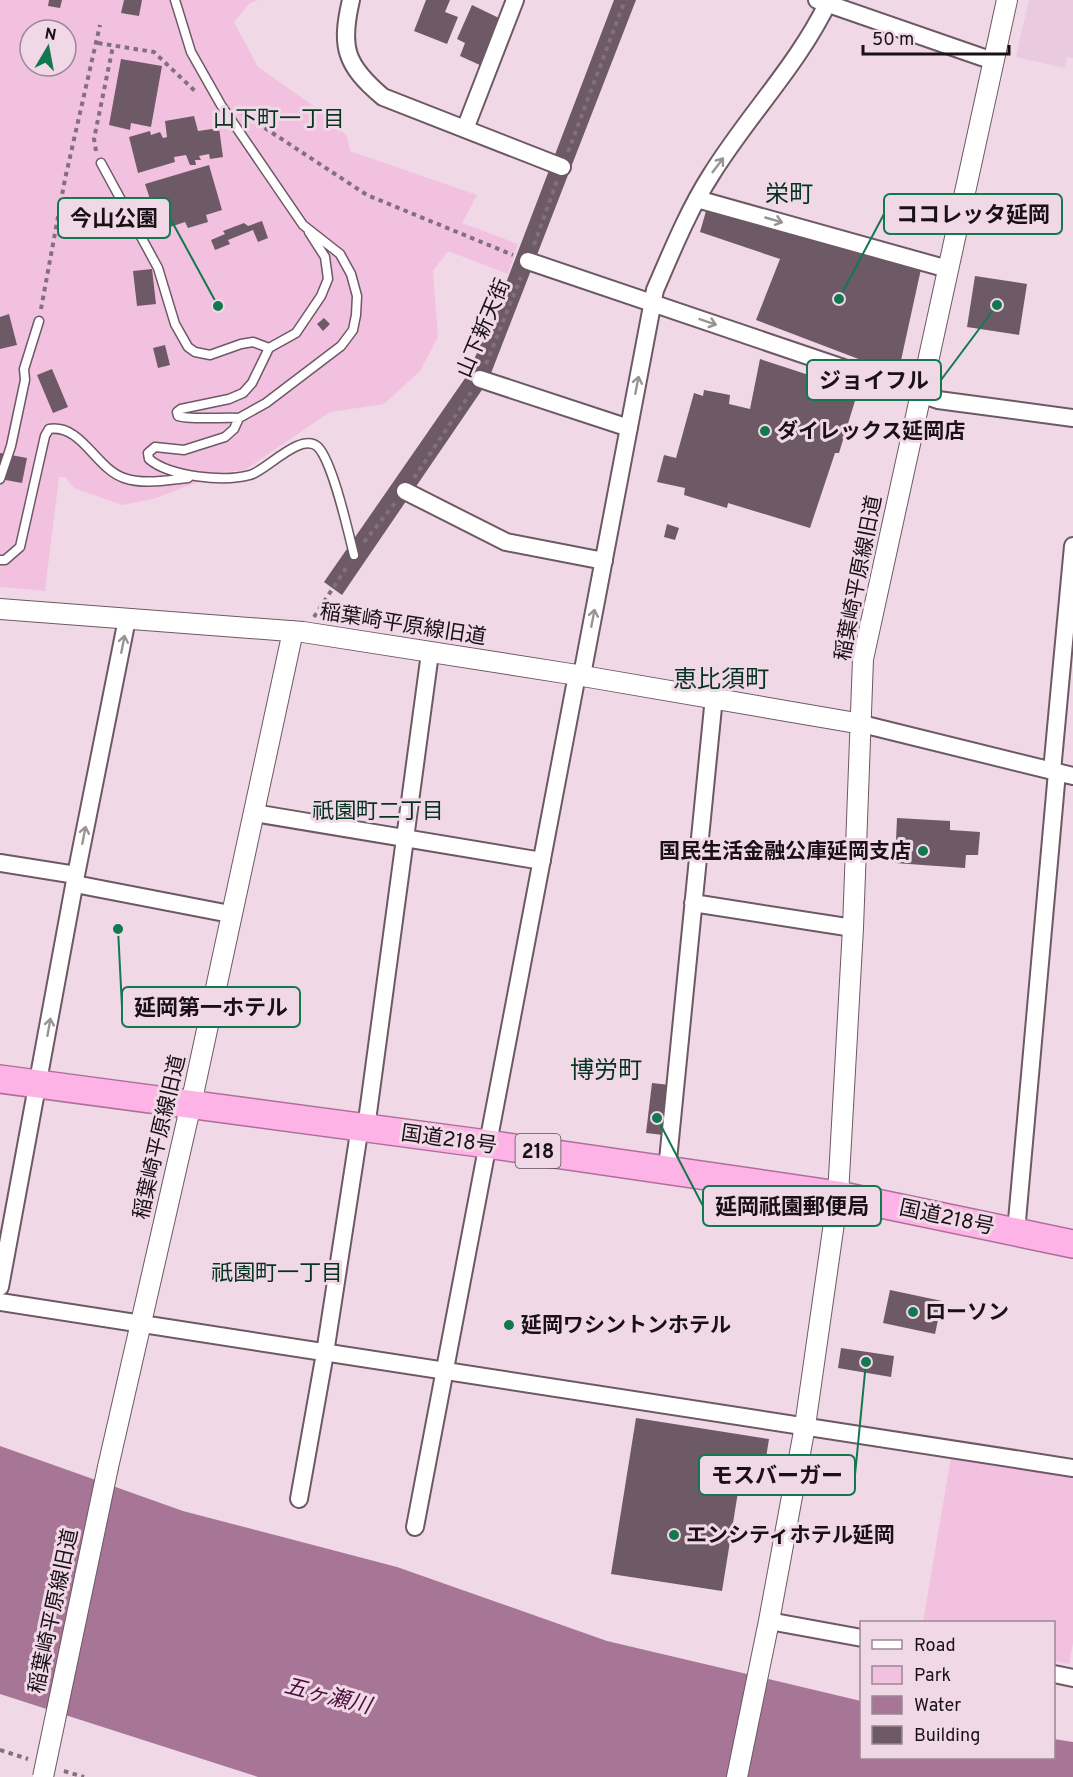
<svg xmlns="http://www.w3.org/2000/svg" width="1073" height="1777" viewBox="0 0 1073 1777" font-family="Overpass,'Noto Sans JP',sans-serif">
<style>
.built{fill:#eacade}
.green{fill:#f3c1e0;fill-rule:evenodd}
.water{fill:#a77596}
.building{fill:#6e5966}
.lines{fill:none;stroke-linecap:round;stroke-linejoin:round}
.service-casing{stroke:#6d5865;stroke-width:11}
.minor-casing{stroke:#6d5865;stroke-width:20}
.tertiary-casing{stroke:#6d5865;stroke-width:22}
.trunk-casing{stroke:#ae6e99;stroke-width:30}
.path{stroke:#81717b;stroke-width:4;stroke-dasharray:4.5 4.5;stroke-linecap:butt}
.service{stroke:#fff;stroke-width:8}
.minor{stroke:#fff;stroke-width:16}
.tertiary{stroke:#fff;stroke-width:20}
.trunk{stroke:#feb3e6;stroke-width:27}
.tertiary-bridge-casing{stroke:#6d5865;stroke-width:22;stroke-linecap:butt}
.tertiary-bridge{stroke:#fff;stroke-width:20}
.oneway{stroke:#989496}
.poi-dot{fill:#13774f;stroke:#f0d8e7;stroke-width:2}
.labels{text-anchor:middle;stroke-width:6;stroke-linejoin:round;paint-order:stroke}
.shield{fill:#f0d8e7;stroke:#5a4d55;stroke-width:1.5}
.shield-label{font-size:20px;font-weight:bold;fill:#191116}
.street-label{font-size:21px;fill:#191116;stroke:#f0d8e7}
.poi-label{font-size:21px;font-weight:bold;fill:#191116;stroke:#f0d8e7;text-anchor:start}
.neighbourhood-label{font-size:22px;fill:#063421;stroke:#f0d8e7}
.water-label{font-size:22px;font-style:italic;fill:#4b0c3b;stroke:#f0d8e7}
.quarter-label{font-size:24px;fill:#063421;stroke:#f0d8e7}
.leader{fill:none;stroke:#13774f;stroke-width:2}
.callout-dot{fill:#13774f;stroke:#f0d8e7;stroke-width:2}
.callout{fill:#f0d8e7;stroke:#13774f;stroke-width:2}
.callout-label{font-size:22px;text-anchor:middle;font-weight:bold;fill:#191116}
</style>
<rect width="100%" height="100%" fill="#f0d8e7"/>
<!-- built -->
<path class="built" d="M 1029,0 L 1073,0 L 1073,58 L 1067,57 L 1065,68 L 1016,57 Z"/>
<!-- green -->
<path class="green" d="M 0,0 L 258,0 L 250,3 L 234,22 L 258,67 L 325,114 L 347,136 L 350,151 L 477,195 L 462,223 L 518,244 L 508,274 L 448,251 L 433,271 L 438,337 L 420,371 L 384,404 L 330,412 L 245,470 L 225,472 L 153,499 L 122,505 L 74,488 L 65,477 L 59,477 L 45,591 L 0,587 ZM 30,30 L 66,30 L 66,66 L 30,66 Z
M 951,1457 L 1073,1474 L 1073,1643 L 1069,1664 L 1054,1661 L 1054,1622 L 923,1622 Z"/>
<!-- water -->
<path class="water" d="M 0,1446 L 183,1511 L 397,1567 L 607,1641 L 861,1701 L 862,1758 L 1054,1758 L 1054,1739 L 1073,1742 L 1073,1777 L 258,1777 L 0,1694 Z"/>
<!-- building -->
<path class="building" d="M 49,0 L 62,0 L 60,8 L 48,6 Z
M 124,0 L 142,0 L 139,16 L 121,13 Z
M 426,0 L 450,0 L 445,12 L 458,17 L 447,44 L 414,31 Z
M 614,0 L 636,0 L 488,381 L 342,595 L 324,582 L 468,374 L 501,296 Z
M 472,5 L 501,19 L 482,66 L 460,56 L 465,43 L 457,39 Z
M 121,59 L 162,66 L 151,127 L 131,123 L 130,130 L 109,125 Z
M 194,116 L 198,131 L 219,128 L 223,157 L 210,159 L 209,154 L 199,156 L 201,160 L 195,160 L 196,165 L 190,165 L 186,155 L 174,157 L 175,162 L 138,173 L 129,137 L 150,131 L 151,135 L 160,132 L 163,138 L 167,137 L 165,121 Z
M 209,165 L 222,210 L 206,215 L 208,222 L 188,228 L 185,222 L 170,227 L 163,202 L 152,205 L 145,184 Z
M 706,211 L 921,269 L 898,374 L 756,320 L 780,259 L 700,232 Z
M 262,221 L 268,238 L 258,242 L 253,230 L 228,240 L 230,244 L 215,250 L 211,240 L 225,234 L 223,231 L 244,223 L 248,226 Z
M 152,269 L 156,304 L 137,306 L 133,271 Z
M 975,276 L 1027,284 L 1019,335 L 967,327 Z
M 9,314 L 17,345 L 0,349 L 0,317 Z
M 324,318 L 330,324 L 323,331 L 317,324 Z
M 165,345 L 170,365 L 158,368 L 153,348 Z
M 760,359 L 858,391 L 839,453 L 835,453 L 810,528 L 728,503 L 727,508 L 684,495 L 685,488 L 657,482 L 664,455 L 676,458 L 694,393 L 703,396 L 704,390 L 730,395 L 729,404 L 750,409 Z
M 52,369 L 68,407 L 53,413 L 37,375 Z
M 0,453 L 27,458 L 22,483 L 0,479 Z
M 667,524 L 679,528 L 675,540 L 664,537 Z
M 897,818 L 950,821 L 950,830 L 980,832 L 978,855 L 966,855 L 965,868 L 895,863 Z
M 652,1083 L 670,1085 L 663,1135 L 646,1133 Z
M 890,1290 L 942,1301 L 935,1334 L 883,1323 Z
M 841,1348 L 894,1356 L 891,1377 L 838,1368 Z
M 636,1418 L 769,1439 L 760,1496 L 738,1492 L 722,1591 L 611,1574 Z"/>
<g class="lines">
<defs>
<path id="service" d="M 175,0 L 191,52 L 221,105 L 303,225 L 340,254 L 351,274 L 357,296 L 356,315 L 353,330 L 341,346 L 266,403 L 239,418 L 234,429 L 225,437 L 184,450 L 155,447 L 148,453 L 149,459 C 170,477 224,482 250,475 C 266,471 301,431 318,447 C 333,463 348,531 354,555
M 101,163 L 158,268 L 175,324 L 188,347 L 195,352 L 210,355 L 241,344 L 253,342 L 269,348
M 239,418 C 225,417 187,420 178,416 L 177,412 L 181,409 L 229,399 L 243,393 L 252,383 L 269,348 L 296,333 L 321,296 L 328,279 L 325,257 L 309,232
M 0,479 L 11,446 L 25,380 L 24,369 L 39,321
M 0,560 L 5,560 L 20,547 L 45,436 L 49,429 C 82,424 95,468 124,478 C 144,485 167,480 188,478"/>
<path id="minor" d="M 351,0 C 340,47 345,65 383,97 L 562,167
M 817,0 L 993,61
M 465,129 L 515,0
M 697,199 L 948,269
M 528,261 L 938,400 L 1073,418
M 480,379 L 629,428
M 405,491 L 506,542 L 604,561
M 582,675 L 655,290 C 672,251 688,211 711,175 C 748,115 799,64 829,0
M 862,724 L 1073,776
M 1052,771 L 1073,546
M 254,813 L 542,861
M 0,863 L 76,875
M 75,884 L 230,914
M 693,903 L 853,928
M 366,1128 L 430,653
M 667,1170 L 714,697
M 1016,1232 L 1057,772
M 0,1287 L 76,875 L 127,619
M 0,1302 L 1073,1468
M 299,1499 L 325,1353 L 360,1126
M 415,1527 L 577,675
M 769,1621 L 862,1638
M 1054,1674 L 1073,1678"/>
<path id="tertiary" d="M 0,609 L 303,632 L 577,675 L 862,724
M 108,1467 L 191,1104 L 293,631
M 737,1777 L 769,1621 L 805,1426 L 838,1195 L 853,928 L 863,659 L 1007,0"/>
<path id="trunk" d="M 0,1079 L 487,1144 L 838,1195 L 1073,1244"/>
</defs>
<!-- service casing -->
<use href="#service" class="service-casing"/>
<!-- minor casing -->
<use href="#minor" class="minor-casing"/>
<!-- tertiary casing -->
<use href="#tertiary" class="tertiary-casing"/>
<!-- trunk casing -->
<use href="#trunk" class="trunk-casing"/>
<!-- path -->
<path class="path" d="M 98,43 L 154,52 L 197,93
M 242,113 L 367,195 L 513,255
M 96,151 L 94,139 L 113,46
M 568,152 L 625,0
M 534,245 L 557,181
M 41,309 L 65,179 L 100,25
M 486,364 L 521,277
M 414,478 L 471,392
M 364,542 L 395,503
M 314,617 L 348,565
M 0,1750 L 28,1759
M 64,1771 L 84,1777"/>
<!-- service -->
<use href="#service" class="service"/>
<!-- minor -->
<use href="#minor" class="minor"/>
<!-- tertiary -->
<use href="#tertiary" class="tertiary"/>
<!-- trunk -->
<use href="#trunk" class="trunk"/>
<defs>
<path id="tertiary-bridge" d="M 43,1777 L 108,1467"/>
</defs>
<!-- tertiary-bridge casing -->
<use href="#tertiary-bridge" class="tertiary-bridge-casing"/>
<!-- tertiary-bridge -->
<use href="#tertiary-bridge" class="tertiary-bridge"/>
</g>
<!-- one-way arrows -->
<defs><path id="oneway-shaft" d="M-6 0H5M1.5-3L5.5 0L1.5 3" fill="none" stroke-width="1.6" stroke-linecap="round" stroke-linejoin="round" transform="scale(1.5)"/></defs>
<g class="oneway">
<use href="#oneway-shaft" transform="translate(718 165) rotate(-53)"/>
<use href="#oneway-shaft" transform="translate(774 220) rotate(16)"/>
<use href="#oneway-shaft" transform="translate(708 322) rotate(19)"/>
<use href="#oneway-shaft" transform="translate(637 385) rotate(-79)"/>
<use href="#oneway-shaft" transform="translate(593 618) rotate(-79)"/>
<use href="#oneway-shaft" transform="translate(123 644) rotate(-79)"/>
<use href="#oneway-shaft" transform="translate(84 835) rotate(-79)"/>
<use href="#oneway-shaft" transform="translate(49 1027) rotate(-80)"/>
</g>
<!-- markers -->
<g class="poi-dot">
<circle cx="765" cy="431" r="6"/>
<circle cx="923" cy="851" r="6"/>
<circle cx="913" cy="1312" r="6"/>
<circle cx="509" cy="1325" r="6"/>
<circle cx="674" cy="1535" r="6"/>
</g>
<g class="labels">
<!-- shield labels -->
<rect class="shield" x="515.5" y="1134" width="45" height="34" rx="4.5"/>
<g class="shield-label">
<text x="538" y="1158">218</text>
</g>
<!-- street labels -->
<g class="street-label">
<text transform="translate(483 328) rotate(-67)" y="7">山下新天街</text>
<text transform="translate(858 578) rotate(-79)" y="7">稲葉崎平原線旧道</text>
<text transform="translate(403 624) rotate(9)" y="7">稲葉崎平原線旧道</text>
<text transform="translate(159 1137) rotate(-77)" y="7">稲葉崎平原線旧道</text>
<text transform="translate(449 1139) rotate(8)" y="7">国道218号</text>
<text transform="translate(947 1217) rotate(12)" y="7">国道218号</text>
<text transform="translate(53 1611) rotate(-78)" y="7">稲葉崎平原線旧道</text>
</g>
<!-- poi labels -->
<g class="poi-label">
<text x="777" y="438">ダイレックス延岡店</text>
<text x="911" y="858" text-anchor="end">国民生活金融公庫延岡支店</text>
<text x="925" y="1319">ローソン</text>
<text x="521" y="1332">延岡ワシントンホテル</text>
<text x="686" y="1542">エンシティホテル延岡</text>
</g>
<!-- neighbourhood labels -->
<g class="neighbourhood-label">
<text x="279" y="126">山下町一丁目</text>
<text x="378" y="818">祇園町二丁目</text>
<text x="277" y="1280">祇園町一丁目</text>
</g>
<!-- water labels -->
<g class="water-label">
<text transform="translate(328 1695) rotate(14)" y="8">五ヶ瀬川</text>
</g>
<!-- quarter labels -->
<g class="quarter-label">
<text x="789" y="202">栄町</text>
<text x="721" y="687">恵比須町</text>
<text x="606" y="1078">博労町</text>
</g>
</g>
<!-- callouts -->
<path class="leader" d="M839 299L884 214M218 306L170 218M997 305L941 380M118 929L122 1007M657 1118L703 1206M866 1362L855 1475"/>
<g class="callout-dot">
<circle cx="839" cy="299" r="6"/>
<circle cx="218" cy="306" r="6"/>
<circle cx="997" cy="305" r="6"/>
<circle cx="118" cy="929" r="6"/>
<circle cx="657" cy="1118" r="6"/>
<circle cx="866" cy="1362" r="6"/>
</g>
<g class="callout">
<rect x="884" y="194" width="178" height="40" rx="6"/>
<rect x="58" y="198" width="112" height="40" rx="6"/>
<rect x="807" y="360" width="134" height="40" rx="6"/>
<rect x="122" y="987" width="178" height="40" rx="6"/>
<rect x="703" y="1186" width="178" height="40" rx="6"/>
<rect x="699" y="1455" width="156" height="40" rx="6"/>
</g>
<g class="callout-label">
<text x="973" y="222">ココレッタ延岡</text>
<text x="114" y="226">今山公園</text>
<text x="874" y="388">ジョイフル</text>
<text x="211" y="1015">延岡第一ホテル</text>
<text x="792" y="1214">延岡祇園郵便局</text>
<text x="777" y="1483">モスバーガー</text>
</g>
<!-- legend -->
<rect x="860" y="1621" width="195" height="138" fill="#f0d8e7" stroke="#9a8893" stroke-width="1.5"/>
<rect x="872" y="1640" width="30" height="9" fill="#ffffff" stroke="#9a8893" stroke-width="1.5"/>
<text x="914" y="1651" font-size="18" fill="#191116">Road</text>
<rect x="872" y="1666" width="30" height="18" fill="#f3c1e0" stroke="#9a8893" stroke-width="1.5"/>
<text x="914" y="1681" font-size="18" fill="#191116">Park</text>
<rect x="872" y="1696" width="30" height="18" fill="#a77596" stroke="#9a8893" stroke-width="1.5"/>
<text x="914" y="1711" font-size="18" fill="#191116">Water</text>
<rect x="872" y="1726" width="30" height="18" fill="#6e5966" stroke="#9a8893" stroke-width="1.5"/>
<text x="914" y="1741" font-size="18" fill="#191116">Building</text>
<!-- north arrow -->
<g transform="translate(48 48) rotate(10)"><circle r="28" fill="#f0d8e7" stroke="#9a8893" stroke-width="1.5"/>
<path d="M0-4.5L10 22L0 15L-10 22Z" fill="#13774f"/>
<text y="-9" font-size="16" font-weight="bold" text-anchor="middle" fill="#191116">N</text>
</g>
<!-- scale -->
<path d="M863 45v9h146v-9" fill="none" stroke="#191116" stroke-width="3"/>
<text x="872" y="45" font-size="18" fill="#191116" stroke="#f0d8e7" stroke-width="4.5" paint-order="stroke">50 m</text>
</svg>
